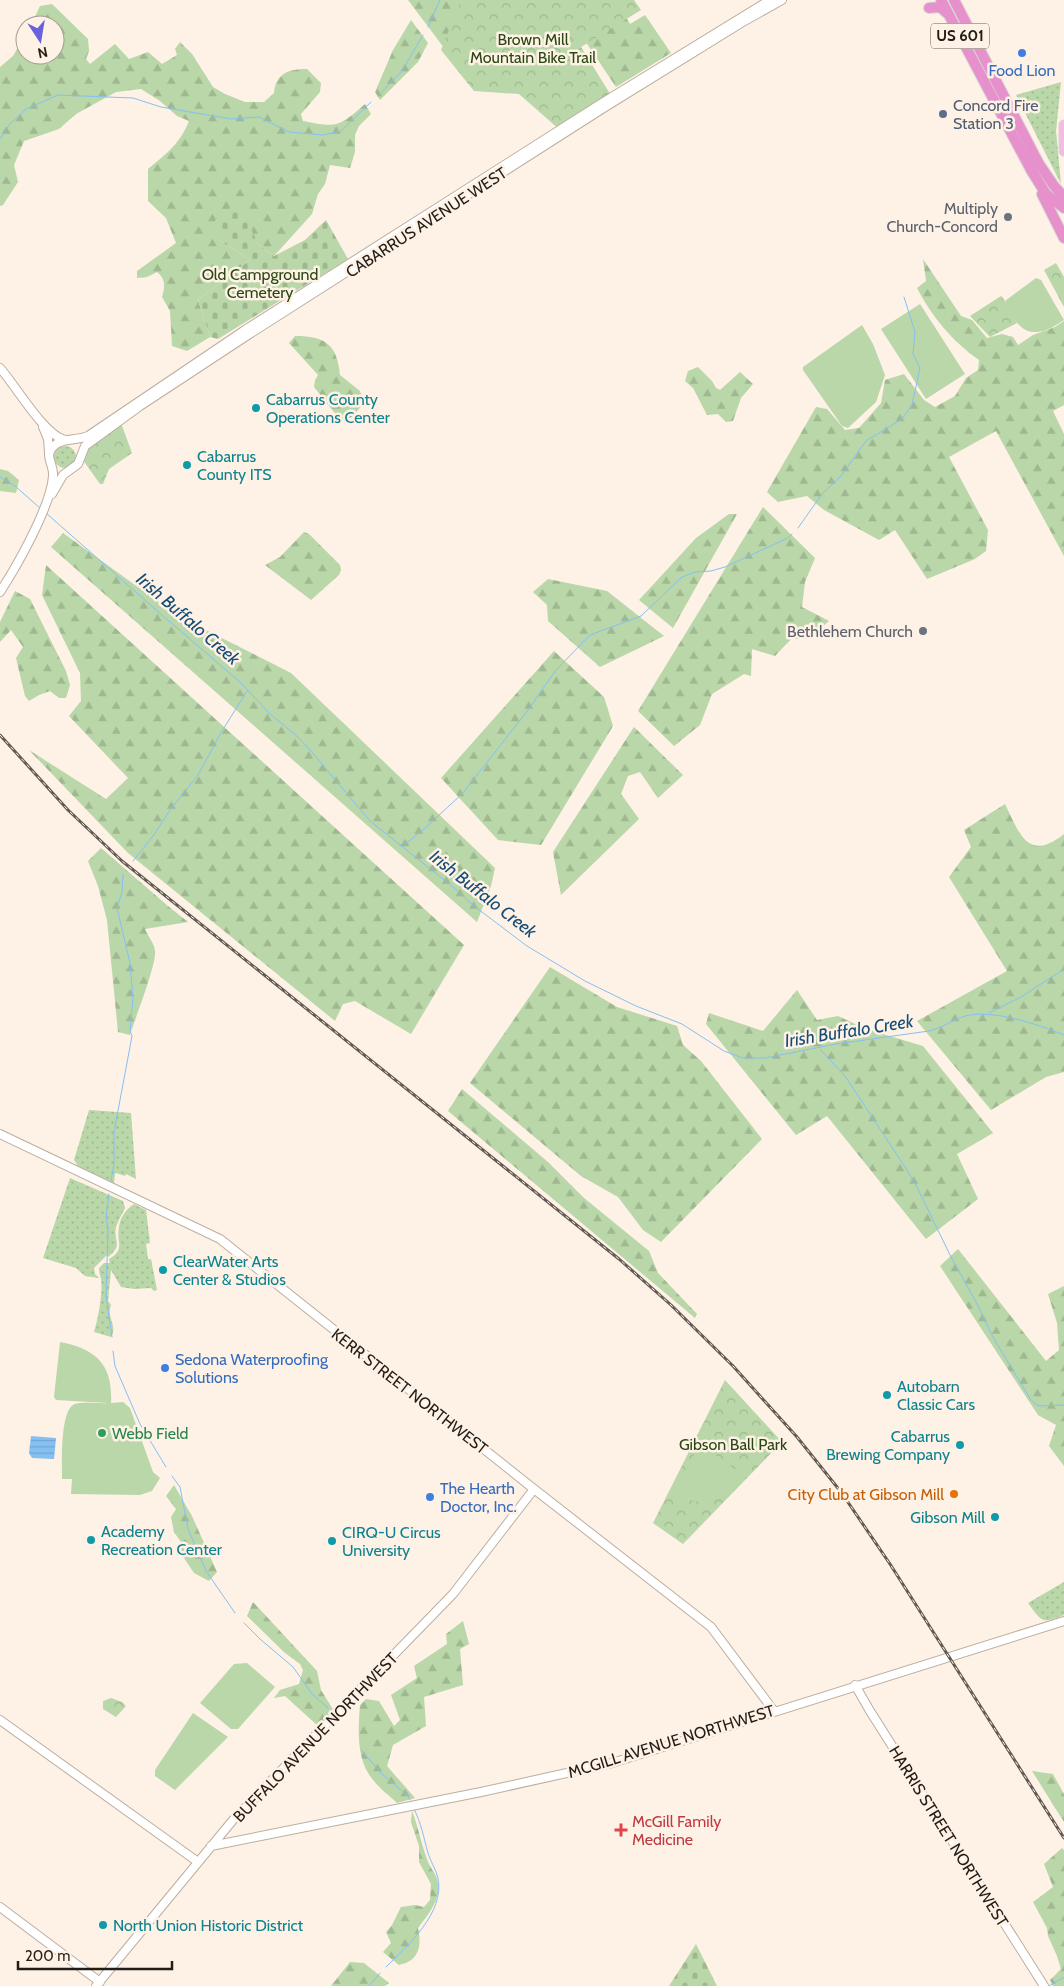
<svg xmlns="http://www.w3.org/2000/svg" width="1064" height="1986" viewBox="0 0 1064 1986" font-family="Cabin,sans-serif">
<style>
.grass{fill:url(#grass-dots)}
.forest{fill:url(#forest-firs)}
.cemetery{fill:url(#cemetery-stones)}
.park{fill:url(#park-crowns)}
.garden{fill:#b9d7a8}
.water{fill:url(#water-rules)}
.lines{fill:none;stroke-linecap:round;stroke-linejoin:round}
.stream{stroke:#85c0f3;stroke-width:1}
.secondary-casing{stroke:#bcae9f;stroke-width:10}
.primary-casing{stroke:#d7d6d5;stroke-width:11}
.highway-casing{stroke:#d7d6d5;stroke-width:12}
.secondary{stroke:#fff;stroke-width:8}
.primary{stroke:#f1bde0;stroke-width:9}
.highway{stroke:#e791cc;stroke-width:10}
.rail-casing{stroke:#615a52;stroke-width:3}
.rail{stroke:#fef1e5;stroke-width:1;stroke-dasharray:4;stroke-linecap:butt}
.shop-dot{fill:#3f7fe0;stroke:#fef1e5;stroke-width:2}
.service-dot{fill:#5c6f8a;stroke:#fef1e5;stroke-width:2}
.worship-dot{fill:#6b7280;stroke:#fef1e5;stroke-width:2}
.culture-dot{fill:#0f9aa8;stroke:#fef1e5;stroke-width:2}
.leisure-dot{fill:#2e9e5b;stroke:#fef1e5;stroke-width:2}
.food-dot{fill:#e8710a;stroke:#fef1e5;stroke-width:2}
.health-dot{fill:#e0444e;stroke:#fef1e5;stroke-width:2}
.labels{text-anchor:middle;stroke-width:5;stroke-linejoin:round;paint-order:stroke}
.shield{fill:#fef1e5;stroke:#645d55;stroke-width:1}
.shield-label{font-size:15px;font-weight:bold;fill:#221d17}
.park-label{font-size:16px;fill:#294811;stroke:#fef1e5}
.shop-label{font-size:16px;fill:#366cbe;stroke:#fef1e5;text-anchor:start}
.service-label{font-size:16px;fill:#4e5e75;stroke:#fef1e5;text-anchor:start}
.worship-label{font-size:16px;fill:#5b616d;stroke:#fef1e5;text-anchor:end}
.street-label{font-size:16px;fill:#221d17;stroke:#fef1e5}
.culture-label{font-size:16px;fill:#0d838f;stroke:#fef1e5;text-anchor:start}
.leisure-label{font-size:16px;fill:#27864d;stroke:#fef1e5;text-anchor:start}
.food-label{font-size:16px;fill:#c56008;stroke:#fef1e5;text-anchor:end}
.health-label{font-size:16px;fill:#be3a42;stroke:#fef1e5;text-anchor:start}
.water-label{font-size:18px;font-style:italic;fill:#164d77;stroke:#fef1e5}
</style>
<defs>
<pattern id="grass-dots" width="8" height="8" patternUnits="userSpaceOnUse" patternTransform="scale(1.25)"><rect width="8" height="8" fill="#b9d7a8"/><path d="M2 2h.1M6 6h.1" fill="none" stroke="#9fb890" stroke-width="1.8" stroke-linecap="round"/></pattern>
<pattern id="forest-firs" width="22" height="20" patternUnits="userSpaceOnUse" patternTransform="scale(1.25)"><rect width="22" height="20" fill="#b9d7a8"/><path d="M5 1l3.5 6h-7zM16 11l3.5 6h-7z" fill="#9fb890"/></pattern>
<pattern id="cemetery-stones" width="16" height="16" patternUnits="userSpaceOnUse" patternTransform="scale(1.25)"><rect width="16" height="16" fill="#b9d7a8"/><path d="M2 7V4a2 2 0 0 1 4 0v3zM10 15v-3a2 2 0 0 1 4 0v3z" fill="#9fb890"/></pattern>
<pattern id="park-crowns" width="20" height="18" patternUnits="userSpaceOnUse" patternTransform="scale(1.25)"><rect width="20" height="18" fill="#b9d7a8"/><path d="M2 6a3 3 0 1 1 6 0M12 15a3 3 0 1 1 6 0" fill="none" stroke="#9fb890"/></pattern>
<pattern id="water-rules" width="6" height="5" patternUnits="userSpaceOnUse" patternTransform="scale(1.25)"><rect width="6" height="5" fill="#85c0f3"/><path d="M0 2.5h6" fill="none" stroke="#73a5d0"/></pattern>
</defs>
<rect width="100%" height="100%" fill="#fef1e5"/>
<!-- grass -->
<path class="grass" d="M 1061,82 L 1056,131 L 1061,184 L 1016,95 Z
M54 457a11 11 0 1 1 22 0a11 11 0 1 1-22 0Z
M 89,1110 L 131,1113 L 136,1179 L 126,1174 L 125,1176 L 116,1173 L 115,1174 L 114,1183 L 78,1166 L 74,1160 Z
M 70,1178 L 123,1201 L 125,1208 C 122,1214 118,1221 116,1227 C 113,1242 124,1244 108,1257 L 107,1255 L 94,1268 L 95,1274 L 99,1278 L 85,1276 L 76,1268 L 43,1258 Z
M 134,1204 L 146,1210 L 150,1243 L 146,1244 L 148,1259 L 151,1259 L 157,1290 L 154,1291 L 151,1288 L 134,1289 L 121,1287 L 111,1270 L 108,1301 L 111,1305 C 106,1317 118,1326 111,1337 L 94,1332 C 98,1319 103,1293 101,1279 C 100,1275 99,1272 99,1268 L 104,1263 L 110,1263 L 109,1259 C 126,1249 116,1242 119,1227 C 120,1218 126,1209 134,1204 Z
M 1064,1582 L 1064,1615 C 1042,1624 1042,1622 1028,1603 Z"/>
<!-- forest -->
<path class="forest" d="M 408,0 L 525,0 L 460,69 Z
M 616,0 L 630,24 L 645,15 L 671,53 L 616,87 L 567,14 Z
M 52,4 L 88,39 L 89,51 L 86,59 L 90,64 L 115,44 L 129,59 L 148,52 L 162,64 L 177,55 L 175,49 L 180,42 L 192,54 L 213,87 L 225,94 L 245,102 L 264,102 L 274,93 C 276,73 289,69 307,69 L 321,83 L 320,92 L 301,114 L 303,121 C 337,128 339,127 365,104 L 371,114 L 359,126 L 355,135 L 355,152 L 350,168 L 330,165 L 325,184 L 318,194 L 312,214 L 274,256 L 258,244 L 254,238 L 219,240 L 250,260 L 198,300 L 210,337 L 187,351 L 172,346 L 170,311 L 162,297 C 165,287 166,279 157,272 L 147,277 L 137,278 L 137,271 L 176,243 L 166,218 L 148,201 L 148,169 C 166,154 180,144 189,121 L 177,116 L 160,101 L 141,89 L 116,92 L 76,114 L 59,129 L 24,141 L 14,165 L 18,182 L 3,205 L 0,206 L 0,67 L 13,56 L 25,35 L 25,55 L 55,55 L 55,25 L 31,25 L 40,6 Z
M 411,20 L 428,43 L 418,62 L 380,100 L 375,92 L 393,50 Z
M 923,259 L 961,316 L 972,320 L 987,338 L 1002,334 L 1013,337 L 1018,345 L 1033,335 L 1055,327 L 1064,321 L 1064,405 L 1053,411 L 1064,434 L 1064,556 L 996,431 L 949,457 L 988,530 L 986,551 L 975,559 L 927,579 L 895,530 L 879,540 L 824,510 L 807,496 L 778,502 L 767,492 L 816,407 L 827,409 L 845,430 L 859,428 L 881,403 L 885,380 L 904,374 L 924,400 L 935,407 L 955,396 L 966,378 L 978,370 L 979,360 C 952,341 932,317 917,288 L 926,281 Z
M 295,336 C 325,336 337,344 340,375 L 360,391 L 364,403 L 352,417 L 341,421 L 314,387 L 315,380 L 318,375 L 289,343 Z
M 698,367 L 712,381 L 716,388 L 720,390 L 740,372 L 753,384 L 741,398 L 733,421 L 726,422 L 718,414 L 707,415 L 693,388 L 685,381 L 688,371 Z
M 0,469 L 8,471 L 19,480 L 16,493 L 0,491 Z
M 763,507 L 815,558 L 805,582 L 802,607 L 829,621 L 808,639 L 791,639 L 775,656 L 752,649 L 751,676 L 744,674 L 712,694 L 700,725 L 674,746 L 638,711 Z
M 729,514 L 737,514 L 673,628 L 639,600 L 696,538 Z
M 304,532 L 309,534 L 340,565 L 341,570 L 339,575 L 311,600 L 265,565 L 280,557 Z
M 63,533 L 178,616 L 291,673 L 495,868 L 491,886 L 477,922 L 51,547 Z
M 46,565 L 464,945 L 411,1034 L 355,1001 L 343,1004 L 335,1021 L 128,853 L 29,750 L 106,799 L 128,778 L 69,716 L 81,701 L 80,673 L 42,595 Z
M 548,579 L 607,591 L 664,636 L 600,667 L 548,621 L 547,605 L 533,592 Z
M 15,591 L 30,599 L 66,671 L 70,685 L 66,698 L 59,698 L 50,691 L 39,695 L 29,701 L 25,696 L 16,658 L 23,647 L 11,630 L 0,642 L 0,622 Z
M 554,651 L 604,697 L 613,726 L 541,845 L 498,840 L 441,778 Z
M 634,727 L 683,775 L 658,798 L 640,772 L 628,776 L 621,794 L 639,819 L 561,895 L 553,852 Z
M 1005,804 C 1019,833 1028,863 1064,834 L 1064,1072 L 1046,1077 L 991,1110 L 917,1021 L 1007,971 L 949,877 L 971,847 L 964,830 Z
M 101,848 L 168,906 L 188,922 L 145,929 C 148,936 154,943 155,951 C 157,963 135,1019 130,1035 L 118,1032 L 107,920 L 98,886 L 88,861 Z
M 550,967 L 617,1007 L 677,1026 L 683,1045 L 701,1061 L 762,1139 L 661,1242 L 643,1230 L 618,1197 L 581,1176 L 470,1083 Z
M 797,990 L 817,1020 L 838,1016 L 866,1029 L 923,1046 L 993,1133 L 957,1154 L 978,1199 L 926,1239 L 827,1116 L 796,1135 L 706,1024 L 709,1013 L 763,1031 Z
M 462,1089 L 548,1162 L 584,1198 L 649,1251 L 658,1273 L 697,1314 L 695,1318 L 448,1111 Z
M 958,1249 L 1046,1361 L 1059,1350 L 1057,1323 L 1048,1294 L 1064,1286 L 1064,1466 L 1049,1446 L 1056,1425 L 1038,1415 L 940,1266 Z
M 174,1485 L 192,1516 L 217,1572 L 209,1581 L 194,1573 L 178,1549 L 181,1542 L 174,1532 L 171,1517 L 176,1509 L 166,1496 Z
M 253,1602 L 317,1671 L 321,1690 L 334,1711 L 318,1726 L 285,1696 L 274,1698 L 280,1690 L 299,1684 L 303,1670 L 300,1664 L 285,1653 L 247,1616 Z
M 463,1621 L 469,1644 L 460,1649 L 463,1685 L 424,1697 L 426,1726 L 393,1745 L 387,1766 L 415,1798 L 397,1803 C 390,1796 380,1789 374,1781 C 356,1761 358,1731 360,1705 L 366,1699 L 379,1701 L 394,1726 L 400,1720 L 391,1695 L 417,1678 L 414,1666 L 447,1644 L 446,1634 Z
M 1032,1771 L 1053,1774 L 1064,1794 L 1064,1822 Z
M 412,1811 C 418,1826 421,1843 427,1859 C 429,1867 437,1874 438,1883 C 441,1900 427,1916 418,1928 C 422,1946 419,1961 399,1965 L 383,1952 L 391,1943 L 386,1932 L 392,1925 L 401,1907 L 415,1905 L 424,1907 L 430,1900 L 431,1884 L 419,1862 L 419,1846 L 411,1822 Z
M 1062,1848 L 1064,1850 L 1064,1986 L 1053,1986 L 1050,1980 L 1061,1969 L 1057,1956 L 1048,1936 L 1047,1928 L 1033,1902 L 1053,1887 L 1044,1864 Z
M 350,1962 L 364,1963 L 389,1983 L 385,1986 L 331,1986 Z"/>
<!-- cemetery -->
<path class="cemetery" d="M 230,208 L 244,214 L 258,244 L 274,256 L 305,240 L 326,220 L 348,259 L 218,339 L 210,337 L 198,300 L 250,260 L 219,240 L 215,220 Z
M 696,1944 L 717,1986 L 669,1986 Z"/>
<!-- park -->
<path class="park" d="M 461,0 L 634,0 L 641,10 L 581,47 L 612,97 L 560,130 L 519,94 L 474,91 L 441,50 Z
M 1056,263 L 1064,277 L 1064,307 L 1044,270 Z
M 1001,296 C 1008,303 1011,315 1017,323 L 990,337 L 970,316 Z
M 121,423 L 132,453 L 109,469 L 103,484 L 100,484 L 83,460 L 87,449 Z
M 725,1380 L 782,1442 L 683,1544 L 653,1523 Z
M 111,1698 L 122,1702 L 126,1706 L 116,1717 L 103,1709 L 103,1701 Z"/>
<!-- garden -->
<path class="garden" d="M 1036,278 L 1041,280 L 1064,320 C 1033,342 1018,333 1005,301 Z
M 920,304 L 965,374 L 926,399 L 881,329 Z
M 862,325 L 873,344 L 885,375 L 876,402 L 848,428 L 842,426 L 803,370 L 803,367 Z
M 60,1342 C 96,1349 113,1364 111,1403 L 123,1402 L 130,1408 L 153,1472 L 160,1478 L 152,1491 L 140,1495 L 71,1494 L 72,1479 L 62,1479 C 62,1464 60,1413 73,1405 C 79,1401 100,1404 108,1403 L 56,1400 L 54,1397 Z
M 698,1447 L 704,1447 L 746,1477 C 729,1503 701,1508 674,1494 Z
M 247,1663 L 275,1687 L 238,1729 L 231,1729 L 200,1703 L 234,1664 Z
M 193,1713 L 228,1737 L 175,1790 L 155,1776 L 155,1770 Z"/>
<!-- water -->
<path class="water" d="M 31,1436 L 56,1438 L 54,1459 L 32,1458 L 29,1453 Z"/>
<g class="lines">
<!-- stream -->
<path class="stream" d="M 428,27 L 440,0
M 378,96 L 402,71 L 423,35
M 0,139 L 10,124 L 26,109 L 58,95 L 133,98 L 161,107 L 231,119 L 259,117 L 289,132 L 323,135 L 341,131 L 371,102
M 0,477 L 15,486 L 41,509
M 46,513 L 163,616 L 240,682 L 270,714 L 298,737 L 311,751 L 370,821 L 453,887 L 474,906 L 527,946 L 585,981 L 636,1006 L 682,1024 L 724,1051 L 743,1058 L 765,1058 L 836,1044 L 929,1031 C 942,1028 952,1020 965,1016 C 992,1009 1038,1024 1064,1035
M 798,528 L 822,494 L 841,476 L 866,441 L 902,419 L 912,405 L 920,368 L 913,354 L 915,332 L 904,297
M 400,845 L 408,842 L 424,829 L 463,793 L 528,710 L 556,670 L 590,635 L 641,616 L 682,577 L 695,572 L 711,571 L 725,567 L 788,538 L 792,534
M 133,861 L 153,836 L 170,810 L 198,775 L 222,731 L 247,691
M 989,1013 L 1021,997 L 1064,969
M 820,1049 L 845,1076 L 905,1167 L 917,1187 L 952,1259 L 975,1300 L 994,1339 L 1031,1400 L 1038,1406 L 1064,1405
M 111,1181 L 114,1164 L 114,1132 L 132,1036 L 130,1031 L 133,998 L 130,963 L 117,908 L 122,892 L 123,874
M 109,1194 L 106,1217 L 108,1229 L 106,1296 L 112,1337
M 113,1351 L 115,1366 L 140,1424 L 166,1467
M 172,1476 L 180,1487 L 188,1529 L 206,1571 L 235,1613
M 244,1623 L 260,1639 L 293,1667 L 313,1695 L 328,1708
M 361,1750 L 383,1775 L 408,1796 L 410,1800
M 386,1967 C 408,1945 445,1913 438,1878 C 436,1869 430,1861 428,1853 C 424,1839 421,1822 414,1809
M 369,1986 L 380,1973
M 1049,1986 L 1064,1977"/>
<defs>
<path id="secondary" d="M 0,368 C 16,386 44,435 65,440
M 43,427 L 48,439 L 49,452
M 52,494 L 63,475 L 78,464 L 85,446 L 140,406 L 248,335 L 602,109 L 741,23 L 782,0
M 0,592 C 17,566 51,506 53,476 C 54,468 49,462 49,454 C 55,436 74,442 88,436 L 245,330 L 599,105 L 770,0
M 0,1134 L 220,1239 L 534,1489 L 711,1627 L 774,1711
M 855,1685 L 870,1711 L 1044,1986
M 0,1720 L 198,1862
M 211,1846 L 481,1792 L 612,1763 L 1064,1621
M 0,1907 L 100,1982
M 96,1986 L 233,1820 L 453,1594 L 534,1489"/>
<path id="primary" d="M 1064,125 L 1064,151"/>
<path id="highway" d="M 941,0 L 1031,170 L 1046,194 L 1064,208
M 954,0 L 1039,164 L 1054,186 L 1064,197
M 929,8 L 940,7 L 948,14
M 1042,194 L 1064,238"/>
</defs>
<!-- secondary casing -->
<use href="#secondary" class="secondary-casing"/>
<!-- primary casing -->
<use href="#primary" class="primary-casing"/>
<!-- highway casing -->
<use href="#highway" class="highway-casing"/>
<!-- secondary -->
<use href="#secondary" class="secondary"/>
<!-- primary -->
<use href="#primary" class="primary"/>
<!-- highway -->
<use href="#highway" class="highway"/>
<defs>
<path id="rail" d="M 0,735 L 68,810 L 122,861 L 619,1259 L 671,1305 L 733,1366 L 797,1437 L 841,1492 L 890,1564 L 1064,1838"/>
</defs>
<!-- rail casing -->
<use href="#rail" class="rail-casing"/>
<!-- rail -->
<use href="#rail" class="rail"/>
</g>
<!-- markers -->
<g class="shop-dot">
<circle cx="1022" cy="53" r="5"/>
<circle cx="165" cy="1368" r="5"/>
<circle cx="430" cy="1497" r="5"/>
</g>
<circle class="service-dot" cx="943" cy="114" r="5"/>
<g class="worship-dot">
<circle cx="1008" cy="217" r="5"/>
<circle cx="923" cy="631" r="5"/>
</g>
<g class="culture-dot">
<circle cx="256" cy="408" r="5"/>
<circle cx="187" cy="465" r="5"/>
<circle cx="163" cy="1270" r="5"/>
<circle cx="887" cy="1395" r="5"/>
<circle cx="960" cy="1445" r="5"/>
<circle cx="995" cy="1517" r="5"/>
<circle cx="91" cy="1540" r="5"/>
<circle cx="332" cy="1541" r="5"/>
<circle cx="103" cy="1925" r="5"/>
</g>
<circle class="leisure-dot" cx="102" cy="1433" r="5"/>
<circle class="food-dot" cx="954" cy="1494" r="5"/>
<path class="health-dot" d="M618.5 1822.5h5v5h5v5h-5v5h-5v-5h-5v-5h5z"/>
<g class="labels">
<!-- shield labels -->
<rect class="shield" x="931" y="23.5" width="58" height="25" rx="4"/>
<g class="shield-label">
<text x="960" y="41">US 601</text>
</g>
<!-- park labels -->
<g class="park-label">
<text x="533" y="45">Brown Mill<tspan x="533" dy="18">Mountain Bike Trail</tspan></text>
<text x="260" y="280">Old Campground<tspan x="260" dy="18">Cemetery</tspan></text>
<text x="733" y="1450">Gibson Ball Park</text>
</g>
<!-- shop labels -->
<g class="shop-label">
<text x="1022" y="76" text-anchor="middle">Food Lion</text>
<text x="175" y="1365">Sedona Waterproofing<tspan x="175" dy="18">Solutions</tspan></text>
<text x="440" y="1494">The Hearth<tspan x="440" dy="18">Doctor, Inc.</tspan></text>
</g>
<!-- service labels -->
<g class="service-label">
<text x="953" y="111">Concord Fire<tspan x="953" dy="18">Station 3</tspan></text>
</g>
<!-- worship labels -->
<g class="worship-label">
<text x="998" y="214">Multiply<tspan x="998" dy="18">Church-Concord</tspan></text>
<text x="913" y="637">Bethlehem Church</text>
</g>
<!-- street labels -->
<g class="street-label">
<text transform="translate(426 222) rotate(-33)" y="6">CABARRUS AVENUE WEST</text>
<text transform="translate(410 1391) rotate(38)" y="6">KERR STREET NORTHWEST</text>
<text transform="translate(315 1737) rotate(-46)" y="6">BUFFALO AVENUE NORTHWEST</text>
<text transform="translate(671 1741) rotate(-17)" y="6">MCGILL AVENUE NORTHWEST</text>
<text transform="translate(949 1836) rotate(58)" y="6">HARRIS STREET NORTHWEST</text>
</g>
<!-- culture labels -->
<g class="culture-label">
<text x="266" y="405">Cabarrus County<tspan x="266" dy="18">Operations Center</tspan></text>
<text x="197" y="462">Cabarrus<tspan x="197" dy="18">County ITS</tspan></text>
<text x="173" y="1267">ClearWater Arts<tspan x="173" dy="18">Center &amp; Studios</tspan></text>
<text x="897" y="1392">Autobarn<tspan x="897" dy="18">Classic Cars</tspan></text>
<text x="950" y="1442" text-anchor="end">Cabarrus<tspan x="950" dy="18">Brewing Company</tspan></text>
<text x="985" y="1523" text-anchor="end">Gibson Mill</text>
<text x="101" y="1537">Academy<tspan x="101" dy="18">Recreation Center</tspan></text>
<text x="342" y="1538">CIRQ-U Circus<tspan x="342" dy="18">University</tspan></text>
<text x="113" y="1931">North Union Historic District</text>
</g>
<!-- leisure labels -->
<g class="leisure-label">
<text x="112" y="1439">Webb Field</text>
</g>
<!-- food labels -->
<g class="food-label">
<text x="944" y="1500">City Club at Gibson Mill</text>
</g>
<!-- health labels -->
<g class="health-label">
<text x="632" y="1827">McGill Family<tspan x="632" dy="18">Medicine</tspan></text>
</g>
<!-- water labels -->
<g class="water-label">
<text transform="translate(188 619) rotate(41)" y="6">Irish Buffalo Creek</text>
<text transform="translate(483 894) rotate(38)" y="6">Irish Buffalo Creek</text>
<text transform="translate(849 1031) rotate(-9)" y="6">Irish Buffalo Creek</text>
</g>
</g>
<!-- north arrow -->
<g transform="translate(40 40) rotate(168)"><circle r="24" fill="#fef1e5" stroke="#a69c93"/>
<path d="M0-4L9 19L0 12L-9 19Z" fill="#6962dc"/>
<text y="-8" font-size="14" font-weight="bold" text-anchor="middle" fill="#221d17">N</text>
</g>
<!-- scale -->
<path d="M18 1961v8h154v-8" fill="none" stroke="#221d17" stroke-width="2.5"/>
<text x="25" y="1961" font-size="15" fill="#221d17" stroke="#fef1e5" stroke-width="4" paint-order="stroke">200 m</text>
</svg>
